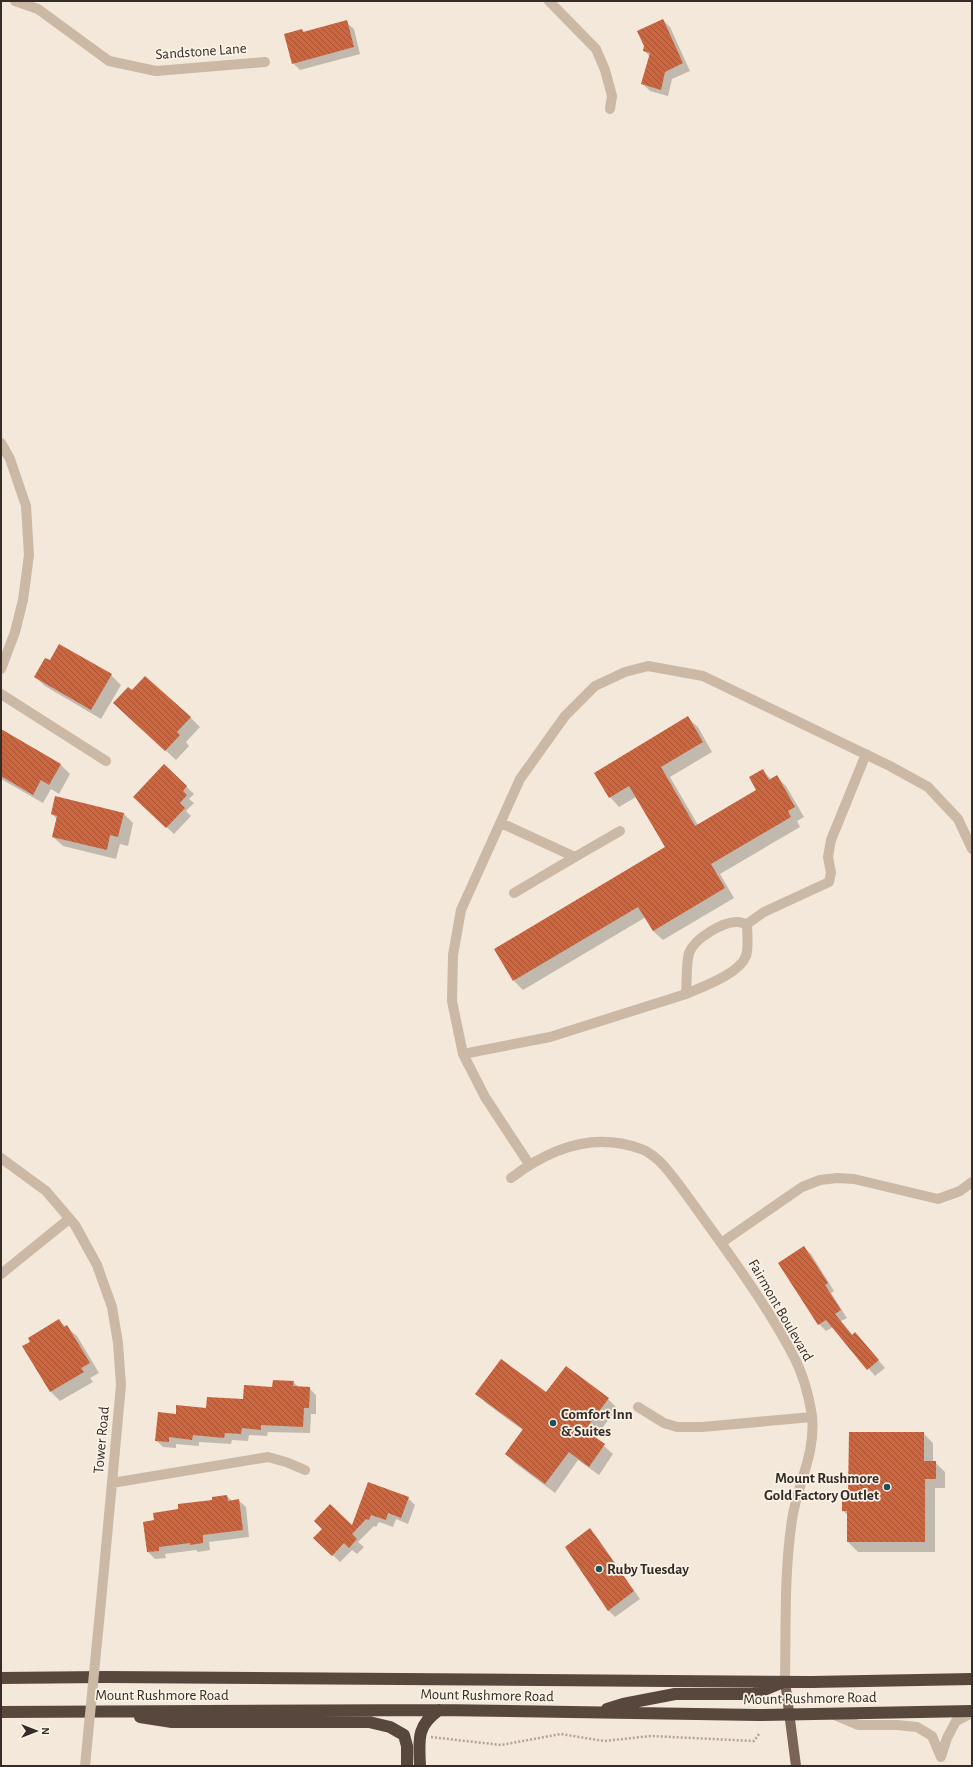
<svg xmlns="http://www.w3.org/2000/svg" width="973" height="1767" viewBox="0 0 973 1767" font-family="'Alegreya Sans',sans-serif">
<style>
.shadow{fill:#0003}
.building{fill:url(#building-back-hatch)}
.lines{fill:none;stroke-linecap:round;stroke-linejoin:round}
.path{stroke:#b7a28f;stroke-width:2.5;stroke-dasharray:2 2;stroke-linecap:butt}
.minor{stroke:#cbb8a5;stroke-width:10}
.major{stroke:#796457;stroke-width:10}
.highway{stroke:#58473d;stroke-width:12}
.minor-bridge{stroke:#cbb8a5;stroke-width:10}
.poi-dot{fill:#1b535a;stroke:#faf2e6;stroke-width:1.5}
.labels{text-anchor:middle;stroke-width:3.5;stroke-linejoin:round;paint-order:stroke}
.street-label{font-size:15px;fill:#362c27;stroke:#faf2e6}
.poi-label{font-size:15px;font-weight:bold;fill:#362c27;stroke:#faf2e6;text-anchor:start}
</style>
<defs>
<pattern id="building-back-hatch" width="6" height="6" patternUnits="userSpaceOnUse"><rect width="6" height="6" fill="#cb663f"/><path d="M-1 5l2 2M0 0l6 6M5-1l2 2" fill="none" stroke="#a65435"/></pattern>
</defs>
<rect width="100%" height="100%" fill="#f3e8da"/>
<!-- shadow -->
<path class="shadow" d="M 663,20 L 670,27 L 690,71 L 672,79 L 668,96 L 650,91 L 643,84 L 650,57 L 644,50 Z
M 346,22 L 354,29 L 360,54 L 300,70 L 293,63 L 302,30 L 305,33 Z
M 111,675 L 121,685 L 101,719 L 45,686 L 35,677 Z
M 132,691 L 190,717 L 200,727 L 186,742 L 189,746 L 176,760 L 124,712 Z
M 688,718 L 698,727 L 712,752 L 670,777 L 698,825 L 758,790 L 763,771 L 771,779 L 776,776 L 786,786 L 804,817 L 797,821 L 800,827 L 720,874 L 734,898 L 663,940 L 653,931 L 646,917 L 523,990 L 514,981 L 666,847 L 636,797 L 619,807 L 610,797 Z
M 1,730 L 61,765 L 70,774 L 59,794 L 51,789 L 43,803 L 1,779 Z
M 164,765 L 194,794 L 189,799 L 194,803 L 186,811 L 191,816 L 174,834 L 142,804 Z
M 52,814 L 124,814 L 133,823 L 128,846 L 120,844 L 116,859 L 63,846 L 53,837 L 57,819 Z
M 803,1247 L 811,1254 L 834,1291 L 831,1293 L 847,1318 L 841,1321 L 853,1336 L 862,1341 L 885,1368 L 875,1376 L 833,1327 L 826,1331 L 819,1324 Z
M 59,1321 L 77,1336 L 99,1373 L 90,1378 L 93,1382 L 60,1401 L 51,1392 L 23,1347 Z
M 293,1382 L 299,1387 L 309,1388 L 316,1395 L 316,1414 L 311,1414 L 310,1433 L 268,1432 L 267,1436 L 249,1435 L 248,1441 L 232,1440 L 231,1444 L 199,1442 L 199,1446 L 176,1444 L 176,1448 L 163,1447 L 156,1440 L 176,1415 L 244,1400 Z
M 546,1393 L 608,1399 L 617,1408 L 595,1438 L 613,1454 L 599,1475 L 578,1460 L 555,1493 L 515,1463 L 506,1454 L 524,1431 L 486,1403 L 477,1394 Z
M 923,1433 L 933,1443 L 933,1462 L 935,1462 L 945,1472 L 945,1488 L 935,1488 L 935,1552 L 858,1552 L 848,1542 L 848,1515 L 843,1511 L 849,1497 Z
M 369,1483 L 408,1498 L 415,1505 L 408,1524 L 396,1519 L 393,1527 L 379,1522 L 376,1527 L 374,1526 L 358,1542 L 364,1547 L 357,1554 L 352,1550 L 340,1562 L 315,1538 L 352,1527 Z
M 227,1496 L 232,1501 L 238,1500 L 246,1507 L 249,1537 L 209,1542 L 210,1550 L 198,1552 L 196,1550 L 165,1554 L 166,1558 L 155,1559 L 148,1552 L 155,1521 L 180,1510 Z
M 590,1530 L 597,1537 L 640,1599 L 615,1617 L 608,1610 Z"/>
<!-- building -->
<path class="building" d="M 663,19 L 683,63 L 665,72 L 661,90 L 641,84 L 650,53 L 643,51 L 644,46 L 637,31 Z
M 347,20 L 354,47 L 292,64 L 284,34 L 302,29 L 303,32 Z
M 59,644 L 112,674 L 91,710 L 34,677 L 45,658 L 50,660 Z
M 145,676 L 191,717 L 177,732 L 180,735 L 165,751 L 113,703 L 128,687 L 132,690 Z
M 688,716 L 703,742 L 661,767 L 695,826 L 756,790 L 749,777 L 763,769 L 769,780 L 777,775 L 795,807 L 788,811 L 791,817 L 711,864 L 725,888 L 653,931 L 638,907 L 513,981 L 494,949 L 665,847 L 629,786 L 609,798 L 594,773 Z
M 1,729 L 61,764 L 49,785 L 41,780 L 33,795 L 1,776 Z
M 164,764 L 187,786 L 183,791 L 187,795 L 180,803 L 185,808 L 166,828 L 133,797 Z
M 55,796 L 124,813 L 118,837 L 110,835 L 107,850 L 52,837 L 57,816 L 51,814 Z
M 804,1246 L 828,1283 L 825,1285 L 841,1310 L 835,1314 L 852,1335 L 855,1332 L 879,1360 L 867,1370 L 826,1320 L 818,1325 L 778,1263 Z
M 59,1319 L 64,1327 L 67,1325 L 90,1363 L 81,1368 L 84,1372 L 50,1392 L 22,1346 L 30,1342 L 28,1338 Z
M 501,1359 L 546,1392 L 566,1366 L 609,1398 L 585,1430 L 605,1444 L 589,1467 L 569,1452 L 545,1484 L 505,1454 L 523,1429 L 475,1394 Z
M 273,1380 L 294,1381 L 293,1386 L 310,1387 L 309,1408 L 304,1408 L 303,1427 L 261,1425 L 261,1430 L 242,1428 L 241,1434 L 225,1433 L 224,1438 L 193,1435 L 192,1440 L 169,1437 L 169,1442 L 155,1441 L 158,1412 L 176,1414 L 176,1405 L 206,1408 L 207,1397 L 243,1399 L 244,1385 L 272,1387 Z
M 849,1432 L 924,1432 L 924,1461 L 936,1461 L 936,1479 L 925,1479 L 925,1542 L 847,1542 L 847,1511 L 842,1511 L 842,1496 L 848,1496 Z
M 368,1482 L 409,1497 L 401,1518 L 388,1513 L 386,1520 L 371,1515 L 369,1520 L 366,1519 L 352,1534 L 357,1539 L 349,1548 L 344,1543 L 332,1556 L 313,1538 L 322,1529 L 314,1521 L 330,1504 L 352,1525 Z
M 227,1495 L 228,1501 L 239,1499 L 243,1530 L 203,1535 L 203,1543 L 190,1545 L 190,1543 L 159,1547 L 159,1551 L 147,1552 L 143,1522 L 154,1520 L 153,1513 L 178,1509 L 178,1504 L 212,1500 L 212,1497 Z
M 590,1528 L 634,1591 L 608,1611 L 565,1547 Z"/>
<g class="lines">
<!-- path -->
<path class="path" d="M 431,1737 L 501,1745 L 561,1734 L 604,1741 L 651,1736 L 754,1741 L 759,1734"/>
<!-- minor -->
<path class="minor" d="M 15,1 L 38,9 L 109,61 L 156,71 L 265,62
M 549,1 L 596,49 L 605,70 L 612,96 L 610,109
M 1,443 L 10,459 L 26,506 L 29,555 L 23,600 L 15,632 L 1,669
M 1,694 L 106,761
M 501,823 L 575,857 L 620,831
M 514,893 L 575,857
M 686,994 C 704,986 739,974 746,956 C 749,947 747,934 747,924
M 463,1054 L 550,1037 L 686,994 C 687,981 686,965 689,953 C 694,939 723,921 738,922 C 741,922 744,924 747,924 L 764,912 L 829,882 L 831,873 L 828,857 L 831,840 L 866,754
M 1,1158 L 46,1191 L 75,1225 L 97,1265 L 112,1307 L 118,1343 L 121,1385 L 102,1591
M 529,1164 L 485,1097 L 463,1054 L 452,1001 L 453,955 L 461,910 L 520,779 L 565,716 L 595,686 L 625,672 L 648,666 L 703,676 L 890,766 L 928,787 L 958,819 L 972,849
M 511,1178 C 549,1149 593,1131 641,1149 C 648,1151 659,1160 664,1166 C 679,1183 692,1203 706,1222 C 737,1265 769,1309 794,1357 C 803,1374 809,1397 812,1416 C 816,1455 797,1484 792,1520 C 784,1573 786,1628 785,1681
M 721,1243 L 802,1187 L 820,1180 L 837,1178 L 854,1179 L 938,1199 L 960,1191 L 972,1182
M 1,1274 L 69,1219
M 638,1407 L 664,1423 L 677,1427 L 702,1427 L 812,1417
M 112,1483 L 268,1457 L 286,1462 L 305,1470
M 832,1714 L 858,1725 L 897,1725 L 917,1727 L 932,1736 L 941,1757 L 947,1738 L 956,1721 L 972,1713"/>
<!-- major -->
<path class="major" d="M 785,1681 L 796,1766"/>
<!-- highway -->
<path class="highway" d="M 1,1678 L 105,1677 L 812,1682 L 972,1679
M 607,1709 L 623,1704 L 675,1694 L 754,1694 L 781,1683
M 1,1712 L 439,1710 L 759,1715 L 972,1711
M 140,1717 L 172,1722 L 369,1722 L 390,1727 L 404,1735 L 407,1746 L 407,1766
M 420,1766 C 419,1740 416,1726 439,1710"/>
<!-- minor-bridge -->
<path class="minor-bridge" d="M 85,1766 L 102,1591"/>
</g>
<!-- markers -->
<g class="poi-dot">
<circle cx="553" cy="1423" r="4"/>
<circle cx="887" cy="1487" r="4"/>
<circle cx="599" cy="1569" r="4"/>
</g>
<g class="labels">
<!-- street labels -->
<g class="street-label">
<text transform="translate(201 51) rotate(-4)" y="5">Sandstone Lane</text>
<text transform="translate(781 1310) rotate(60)" y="5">Fairmont Boulevard</text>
<text transform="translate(101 1440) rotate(-85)" y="5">Tower Road</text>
<text x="162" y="1700">Mount Rushmore Road</text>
<text transform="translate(487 1695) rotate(1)" y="5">Mount Rushmore Road</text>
<text transform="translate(810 1698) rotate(-1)" y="5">Mount Rushmore Road</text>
</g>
<!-- poi labels -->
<g class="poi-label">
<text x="561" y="1419">Comfort Inn<tspan x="561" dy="17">&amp; Suites</tspan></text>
<text x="879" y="1483" text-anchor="end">Mount Rushmore<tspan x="879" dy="17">Gold Factory Outlet</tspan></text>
<text x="607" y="1574">Ruby Tuesday</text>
</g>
</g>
<!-- border -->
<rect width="973" height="1767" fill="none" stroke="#362c27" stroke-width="4"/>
<!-- north arrow -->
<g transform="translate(36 1731) rotate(90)" stroke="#faf2e6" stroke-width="3" paint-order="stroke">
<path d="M0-3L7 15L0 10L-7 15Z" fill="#362c27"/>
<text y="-6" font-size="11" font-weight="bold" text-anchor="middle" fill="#362c27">N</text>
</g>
</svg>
